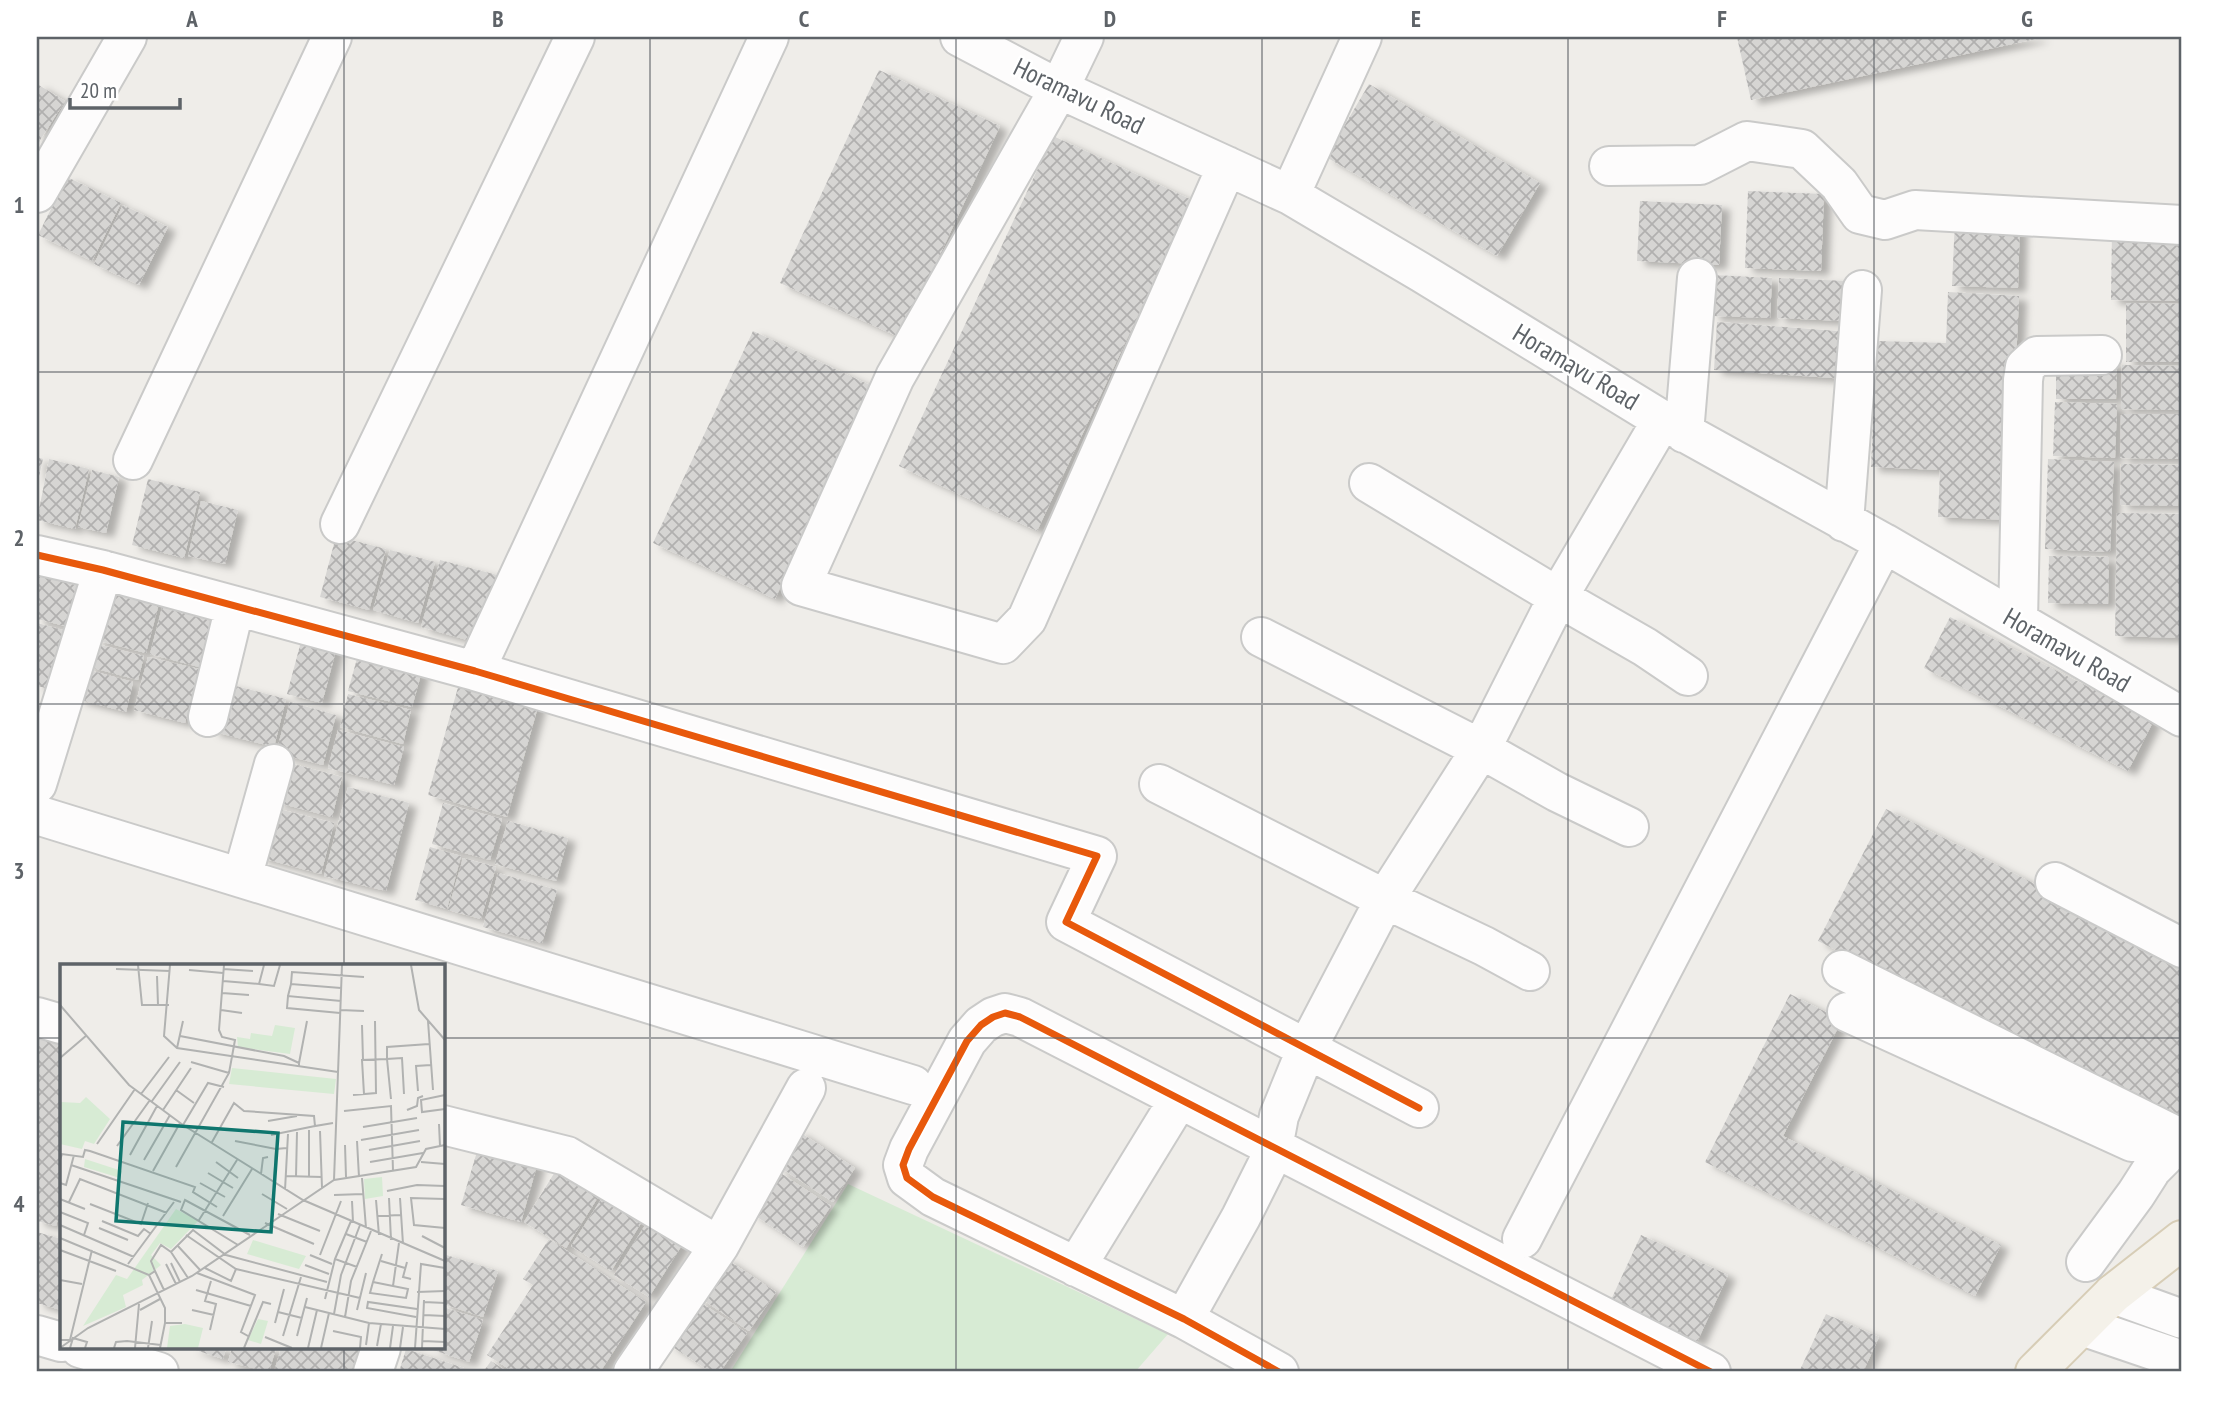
<svg xmlns="http://www.w3.org/2000/svg" width="2219" height="1409" viewBox="0 0 2219 1409" font-family="'PT Sans Narrow',sans-serif">
<style>
.grass{fill:#d7ebd4}
.building{fill:url(#building-cross-hatch);filter:url(#shadow)}
.lines{fill:none;stroke-linecap:round;stroke-linejoin:round}
.minor-casing{stroke:#cacac9;stroke-width:42}
.major-casing{stroke:#d7cdb6;stroke-width:42}
.minor{stroke:#fdfcfc;stroke-width:38}
.major{stroke:#f4f1e9;stroke-width:38}
.cycleway-casing{stroke:#fff;stroke-width:11}
.cycleway{stroke:#e8590c;stroke-width:7}
.grid{fill:none;stroke:#5e6368;stroke-width:2;stroke-opacity:0.55}
.labels{text-anchor:middle;stroke-width:5;stroke-linejoin:round;paint-order:stroke}
.street-label{font-size:26px;fill:#5e6368;stroke:#fff}
.inset-road{fill:none;stroke:#b1b2b1;stroke-width:2}
.view{fill:#0f766e;fill-opacity:0.15;stroke:#0f766e;stroke-width:3.5}
.inset-edge{fill:none;stroke:#5e6368;stroke-width:3.5}
.neatline{fill:none;stroke:#5e6368;stroke-width:2.5}
.grid-label{font-size:23px;text-anchor:middle;font-weight:bold;fill:#5e6368}
</style>
<defs>
<pattern id="building-cross-hatch" width="8" height="8" patternUnits="userSpaceOnUse" patternTransform="scale(1.75)"><rect width="8" height="8" fill="#d6d5d3"/><path d="M0 0l8 8M0 8l8-8" fill="none" stroke="#b1b0af"/></pattern>
<filter id="shadow"><feDropShadow dx="8" dy="4.5" stdDeviation="3.5" flood-color="#0004"/></filter>
</defs>
<rect width="100%" height="100%" fill="#efede9"/>
<!-- grass -->
<path class="grass" d="M 848,1184 L 1168,1334 L 1135,1372 L 730,1372 Z"/>
<!-- building -->
<path class="building" d="M 1737,37 L 2040,37 L 2040,38 L 1751,100 Z
M 879,70 L 1000,126 L 901,338 L 780,283 Z
M 37,84 L 65,101 L 37,145 Z
M 1369,84 L 1540,183 L 1497,256 L 1326,157 Z
M 1053,136 L 1192,200 L 1037,531 L 899,466 Z
M 67,177 L 121,203 L 92,261 L 38,235 Z
M 1748,191 L 1824,194 L 1821,271 L 1745,268 Z
M 1640,201 L 1722,205 L 1719,265 L 1637,261 Z
M 123,205 L 168,227 L 139,285 L 94,264 Z
M 1955,219 L 2020,221 L 2018,288 L 1952,286 Z
M 2112,231 L 2182,232 L 2182,301 L 2111,300 Z
M 1714,275 L 1772,278 L 1770,318 L 1712,316 Z
M 1779,278 L 1847,281 L 1845,321 L 1777,318 Z
M 1948,292 L 2019,296 L 2009,520 L 1938,517 L 1940,470 L 1871,467 L 1876,341 L 1946,343 Z
M 2126,303 L 2182,304 L 2182,362 L 2126,362 Z
M 1717,322 L 1850,332 L 1847,379 L 1714,370 Z
M 753,331 L 874,387 L 775,599 L 653,543 Z
M 2056,361 L 2117,362 L 2116,399 L 2056,399 Z
M 2122,365 L 2180,366 L 2179,410 L 2121,409 Z
M 2055,402 L 2117,404 L 2115,458 L 2053,456 Z
M 2121,414 L 2179,414 L 2178,459 L 2120,458 Z
M 37,457 L 43,459 L 38,481 L 37,481 Z
M 49,459 L 89,469 L 75,529 L 37,520 Z
M 2048,459 L 2114,462 L 2110,552 L 2045,549 Z
M 2121,464 L 2179,465 L 2178,506 L 2120,505 Z
M 92,470 L 119,477 L 106,533 L 78,527 Z
M 148,479 L 200,492 L 184,558 L 132,545 Z
M 201,501 L 238,510 L 225,564 L 188,556 Z
M 2117,513 L 2182,514 L 2182,638 L 2115,636 Z
M 336,536 L 386,549 L 369,610 L 320,597 Z
M 390,550 L 435,562 L 418,623 L 373,610 Z
M 2049,556 L 2109,557 L 2108,604 L 2048,603 Z
M 440,560 L 497,575 L 478,643 L 421,627 Z
M 37,562 L 87,575 L 73,628 L 37,619 Z
M 111,579 L 162,592 L 146,653 L 95,640 Z
M 165,596 L 214,608 L 199,667 L 150,654 Z
M 1950,617 L 2154,720 L 2128,771 L 1924,668 Z
M 37,623 L 74,633 L 59,691 L 37,686 Z
M 303,634 L 338,643 L 322,703 L 287,694 Z
M 93,643 L 144,656 L 138,680 L 86,666 Z
M 358,655 L 422,671 L 412,707 L 348,691 Z
M 148,657 L 199,669 L 185,723 L 134,710 Z
M 85,669 L 133,682 L 126,712 L 77,699 Z
M 460,680 L 539,703 L 507,817 L 428,795 Z
M 224,683 L 286,699 L 274,747 L 211,731 Z
M 348,694 L 411,710 L 403,744 L 340,727 Z
M 290,702 L 336,715 L 323,765 L 276,753 Z
M 338,730 L 404,747 L 394,785 L 328,768 Z
M 286,762 L 342,777 L 332,817 L 275,802 Z
M 348,787 L 409,803 L 386,891 L 324,876 Z
M 443,803 L 502,819 L 490,860 L 432,844 Z
M 271,807 L 334,823 L 321,874 L 258,857 Z
M 1886,809 L 2182,958 L 2182,1125 L 1818,941 Z
M 508,821 L 568,838 L 556,881 L 495,864 Z
M 430,847 L 461,856 L 447,909 L 415,900 Z
M 463,858 L 496,867 L 481,919 L 448,910 Z
M 498,873 L 557,890 L 542,943 L 483,927 Z
M 1790,994 L 1842,1020 L 1783,1136 L 2001,1245 L 1975,1296 L 1705,1162 Z
M 37,1031 L 61,1038 L 61,1208 L 56,1226 L 37,1221 Z
M 798,1131 L 855,1168 L 833,1202 L 775,1164 Z
M 479,1145 L 538,1162 L 521,1222 L 461,1205 Z
M 558,1167 L 600,1194 L 566,1248 L 524,1222 Z
M 779,1172 L 831,1206 L 803,1247 L 751,1213 Z
M 604,1195 L 643,1220 L 611,1271 L 571,1246 Z
M 649,1219 L 684,1242 L 649,1297 L 614,1275 Z
M 37,1232 L 61,1239 L 61,1310 L 37,1303 Z
M 1641,1235 L 1728,1275 L 1697,1342 L 1610,1302 Z
M 549,1239 L 646,1302 L 600,1372 L 514,1372 L 487,1355 L 533,1285 L 523,1279 Z
M 443,1254 L 498,1271 L 483,1317 L 443,1304 Z
M 725,1258 L 776,1292 L 749,1331 L 699,1297 Z
M 697,1300 L 747,1333 L 720,1372 L 711,1372 L 668,1344 Z
M 443,1307 L 483,1320 L 469,1362 L 427,1348 L 443,1348 Z
M 1826,1314 L 1879,1337 L 1863,1372 L 1799,1372 Z
M 189,1348 L 226,1348 L 223,1359 Z
M 232,1348 L 276,1348 L 269,1372 L 228,1362 Z
M 281,1348 L 364,1348 L 356,1372 L 274,1372 Z
M 406,1349 L 464,1368 L 463,1372 L 399,1372 Z
M 491,1361 L 508,1372 L 483,1372 Z"/>
<g class="lines">
<defs>
<path id="minor" d="M 960,37 L 1059,89 L 1290,195 L 1422,273 L 1662,420 L 1884,543 L 2182,717
M 1084,37 L 1059,89 L 895,377 L 801,586 L 1003,644 L 1027,619 L 1227,166
M 1609,166 L 1700,165 L 1747,141 L 1802,149 L 1839,184 L 1860,214 L 1885,220 L 1915,210 L 2182,225
M 37,193 L 127,37
M 1290,195 L 1362,37
M 1684,433 L 1697,278
M 133,460 L 332,37
M 1369,483 L 1558,597 L 1645,647 L 1688,676
M 1844,522 L 1862,290
M 340,524 L 575,37
M 37,555 L 103,570 L 475,671 L 1097,856 L 1066,922 L 1419,1108
M 2018,621 L 2023,380 L 2025,367 L 2037,356 L 2102,355
M 1261,637 L 1481,749 L 1557,792 L 1629,827
M 475,671 L 769,37
M 208,717 L 235,606
M 37,784 L 103,570
M 1159,784 L 1385,899 L 1484,946 L 1530,971
M 37,815 L 913,1085
M 242,878 L 274,764
M 2055,882 L 2182,948
M 1842,970 L 2182,1139
M 1847,1012 L 2132,1142
M 37,1017 L 61,1024
M 443,1125 L 567,1156 L 719,1246
M 1522,1239 L 1884,543
M 2086,1262 L 2136,1194 L 2152,1169 L 2164,1157
M 1076,1267 L 1179,1099
M 2113,1294 L 2182,1319
M 1184,1319 L 1241,1217 L 1267,1165 L 1273,1148 L 1279,1116 L 1306,1050 L 1385,899 L 1481,749 L 1558,597 L 1662,420
M 2082,1326 L 2182,1360
M 37,1335 L 61,1342
M 80,1348 L 159,1372
M 373,1372 L 381,1348
M 633,1372 L 719,1246 L 806,1088
M 1279,1372 L 1184,1319 L 933,1197 L 907,1178 L 903,1165 L 909,1149 L 967,1041 L 981,1025 L 993,1017 L 1005,1013 L 1020,1017 L 1711,1372"/>
<path id="major" d="M 2035,1372 L 2113,1294 L 2182,1240"/>
</defs>
<!-- minor casing -->
<use href="#minor" class="minor-casing"/>
<!-- major casing -->
<use href="#major" class="major-casing"/>
<!-- minor -->
<use href="#minor" class="minor"/>
<!-- major -->
<use href="#major" class="major"/>
<defs>
<path id="cycleway" d="M 37,555 L 103,570 L 475,671 L 1097,856 L 1066,922 L 1419,1108
M 1279,1372 L 1184,1319 L 933,1197 L 907,1178 L 903,1165 L 909,1149 L 967,1041 L 981,1025 L 993,1017 L 1005,1013 L 1020,1017 L 1711,1372"/>
</defs>
<!-- cycleway casing -->
<use href="#cycleway" class="cycleway-casing"/>
<!-- cycleway -->
<use href="#cycleway" class="cycleway"/>
</g>
<!-- grid -->
<path class="grid" d="M 344,37 L 344,966M 650,37 L 650,1372M 956,37 L 956,1372M 1262,37 L 1262,1372M 1568,37 L 1568,1372M 1874,37 L 1874,1372M 37,372 L 2182,372M 37,704 L 2182,704M 37,1038 L 61,1038M 443,1038 L 2182,1038M 344,1348 L 344,1372"/>
<g class="labels">
<!-- street labels -->
<g class="street-label">
<text transform="translate(1079 96) rotate(26)" y="9">Horamavu Road</text>
<text transform="translate(1576 367) rotate(31)" y="9">Horamavu Road</text>
<text transform="translate(2067 650) rotate(30)" y="9">Horamavu Road</text>
</g>
</g>
<!-- overview -->
<g transform="translate(60 964)">
<rect width="385" height="385" fill="#efede9"/>
<path d="M 215,61 L 235,64 L 230,90 L 178,83 L 177,73 L 190,75 L 191,69 L 212,72 ZM 172,104 L 276,115 L 274,130 L 169,120 ZM 26,133 L 50,155 L 34,180 L 25,177 L 22,185 L 0,180 L 1,138 L 20,139 ZM 25,195 L 62,207 L 60,214 L 24,203 ZM 322,213 L 323,232 L 305,235 L 304,215 ZM 116,245 L 138,257 L 111,285 L 100,279 L 91,291 L 101,301 L 82,316 L 83,321 L 63,331 L 66,343 L 23,362 L 56,311 L 67,315 ZM 193,276 L 246,292 L 239,305 L 187,290 ZM 198,355 L 208,357 L 201,380 L 188,376 ZM 125,360 L 143,364 L 138,384 L 107,384 L 110,362 Z" fill="#d7ebd4"/>
<path class="inset-road" d="M 78,1 L 82,41 L 109,41M 110,1 L 104,72 L 117,84 L 278,108M 351,1 L 359,46 L 385,76M 56,5 L 110,7M 163,5 L 193,7M 129,6 L 163,9M 97,12 L 98,41M 163,17 L 199,20 L 204,1M 199,20 L 214,22 L 220,1M 231,20 L 232,8 L 304,13M 162,29 L 189,31M 228,32 L 231,20 L 281,24M 0,41 L 69,121 L 123,161 L 243,236 L 385,297M 161,46 L 182,49M 280,46 L 304,47M 280,49 L 227,44 L 228,32 L 281,37M 368,57 L 373,126M 302,61 L 303,96M 120,72 L 224,92 L 239,99 L 239,104M 117,84 L 123,57M 0,94 L 27,71M 131,98 L 169,109M 239,99 L 247,57M 116,126 L 134,139M 358,127 L 356,102 L 371,101M 81,130 L 109,93M 304,130 L 302,96 L 327,95 L 327,83 L 369,80M 293,131 L 316,129 L 315,57M 385,131 L 361,136 L 362,148 L 385,145M 331,135 L 327,95 L 342,94 L 344,130M 92,137 L 120,98M 103,146 L 131,104M 347,146 L 357,142 L 358,134 L 363,132M 284,147 L 331,142 L 333,207M 208,157 L 237,152M 379,160 L 380,182M 123,161 L 148,119 L 164,123M 303,163 L 357,154M 249,166 L 249,213M 260,167 L 262,224M 211,171 L 255,162M 301,176 L 359,166M 175,177 L 216,185M 297,177 L 299,213M 152,178 L 174,139 L 184,147 L 254,152 L 255,162 L 273,159M 37,180 L 75,125M 285,181 L 286,213M 57,182 L 90,136M 309,186 L 360,177M 70,191 L 97,142M 0,196 L 2,190 L 23,193 L 25,186 L 30,187 L 135,223 L 133,228 L 157,243M 84,196 L 110,151M 156,198 L 178,214M 310,198 L 363,189M 361,198 L 385,200M 11,201 L 121,238M 116,203 L 169,109 L 175,76 L 162,73 L 159,66 L 164,1M 93,207 L 120,159M 148,209 L 173,224M 201,210 L 203,194 L 208,193M 225,212 L 262,213M 236,212 L 237,168M 302,214 L 306,264M 274,216 L 282,1M 0,219 L 6,221 L 14,191M 140,219 L 165,233M 214,220 L 216,185 L 227,184M 225,226 L 228,170M 327,227 L 357,221 L 385,222M 202,230 L 227,245M 274,231 L 303,230M 329,234 L 331,276M 340,234 L 343,280M 0,235 L 25,245M 385,235 L 351,234 L 354,261 L 385,264M 316,236 L 319,271M 292,237 L 293,258M 9,238 L 20,215 L 107,249M 30,240 L 81,260 L 88,239M 0,248 L 28,259 L 24,271M 218,250 L 260,267M 163,252 L 192,205M 317,252 L 341,251M 139,256 L 177,196M 42,257 L 78,272 L 84,265 L 91,270M 291,257 L 275,295 L 297,303M 205,259 L 254,280M 0,261 L 74,293M 39,264 L 68,276M 286,270 L 307,278M 126,271 L 176,305 L 300,334M 362,272 L 385,284M 0,274 L 89,311 L 105,344 L 105,359M 117,281 L 141,307M 178,281 L 121,246 L 125,236 L 190,271M 0,286 L 56,307M 111,288 L 128,314M 250,291 L 272,300M 260,291 L 281,237M 321,297 L 345,304M 347,298 L 343,313 L 351,315M 111,299 L 120,318M 68,300 L 114,238M 106,300 L 116,320M 245,301 L 269,310M 145,304 L 171,317 L 176,305M 95,307 L 104,326M 137,309 L 195,331 L 181,368 L 188,372M 89,311 L 95,307 L 91,297 L 101,281 L 111,288 L 133,266 L 166,291 L 267,318M 0,316 L 22,320M 313,318 L 348,325 L 346,334 L 310,329 L 313,318 L 322,290M 333,322 L 339,279M 136,326 L 191,342M 357,328 L 385,327M 265,335 L 275,295M 364,338 L 385,339M 245,343 L 309,359 L 385,365M 80,346 L 100,335M 132,346 L 154,351M 297,346 L 306,309M 218,348 L 242,354M 274,350 L 281,311 L 300,261M 364,351 L 385,352M 285,353 L 291,317 L 311,267M 356,353 L 307,344 L 308,338 L 357,345M 215,359 L 224,325M 150,366 L 156,340 L 145,337 L 151,317M 273,367 L 301,373 L 300,384M 223,372 L 241,313M 237,372 L 247,334M 205,373 L 232,384M 0,376 L 10,376 L 32,286M 363,377 L 385,378M 306,381 L 309,359M 317,382 L 321,360M 0,384 L 28,364 L 132,312 L 274,216 L 356,203 L 366,185 L 385,181M 10,384 L 13,374 L 27,378 L 25,384M 54,384 L 56,378 L 67,377 L 101,381M 75,384 L 79,340M 88,384 L 92,357M 100,384 L 105,359 L 122,359M 184,384 L 203,338 L 211,340M 248,384 L 257,346M 261,384 L 269,349M 330,384 L 333,362M 340,384 L 343,363M 355,384 L 361,300 L 385,304 L 385,299M 362,384 L 364,336"/>
<path class="view" d="M 63,158 L 218,169 L 211,268 L 56,257 Z"/>
<rect width="385" height="385" class="inset-edge"/>
</g>
<!-- border -->
<rect width="2219" height="1409" fill="none" stroke="#ffffff" stroke-width="77"/>
<!-- scale -->
<path d="M70 98v10h110v-10" fill="none" stroke="#5e6368" stroke-width="3.5"/>
<text x="80" y="98" font-size="21" fill="#5e6368" stroke="#ffffff" stroke-width="5" paint-order="stroke">20 m</text>
<rect x="38" y="38" width="2142" height="1332" class="neatline"/>
<g class="grid-label">
<text x="192" y="27">A</text>
<text x="498" y="27">B</text>
<text x="804" y="27">C</text>
<text x="1110" y="27">D</text>
<text x="1416" y="27">E</text>
<text x="1722" y="27">F</text>
<text x="2027" y="27">G</text>
<text x="19" y="213">1</text>
<text x="19" y="546">2</text>
<text x="19" y="879">3</text>
<text x="19" y="1212">4</text>
</g>
</svg>
